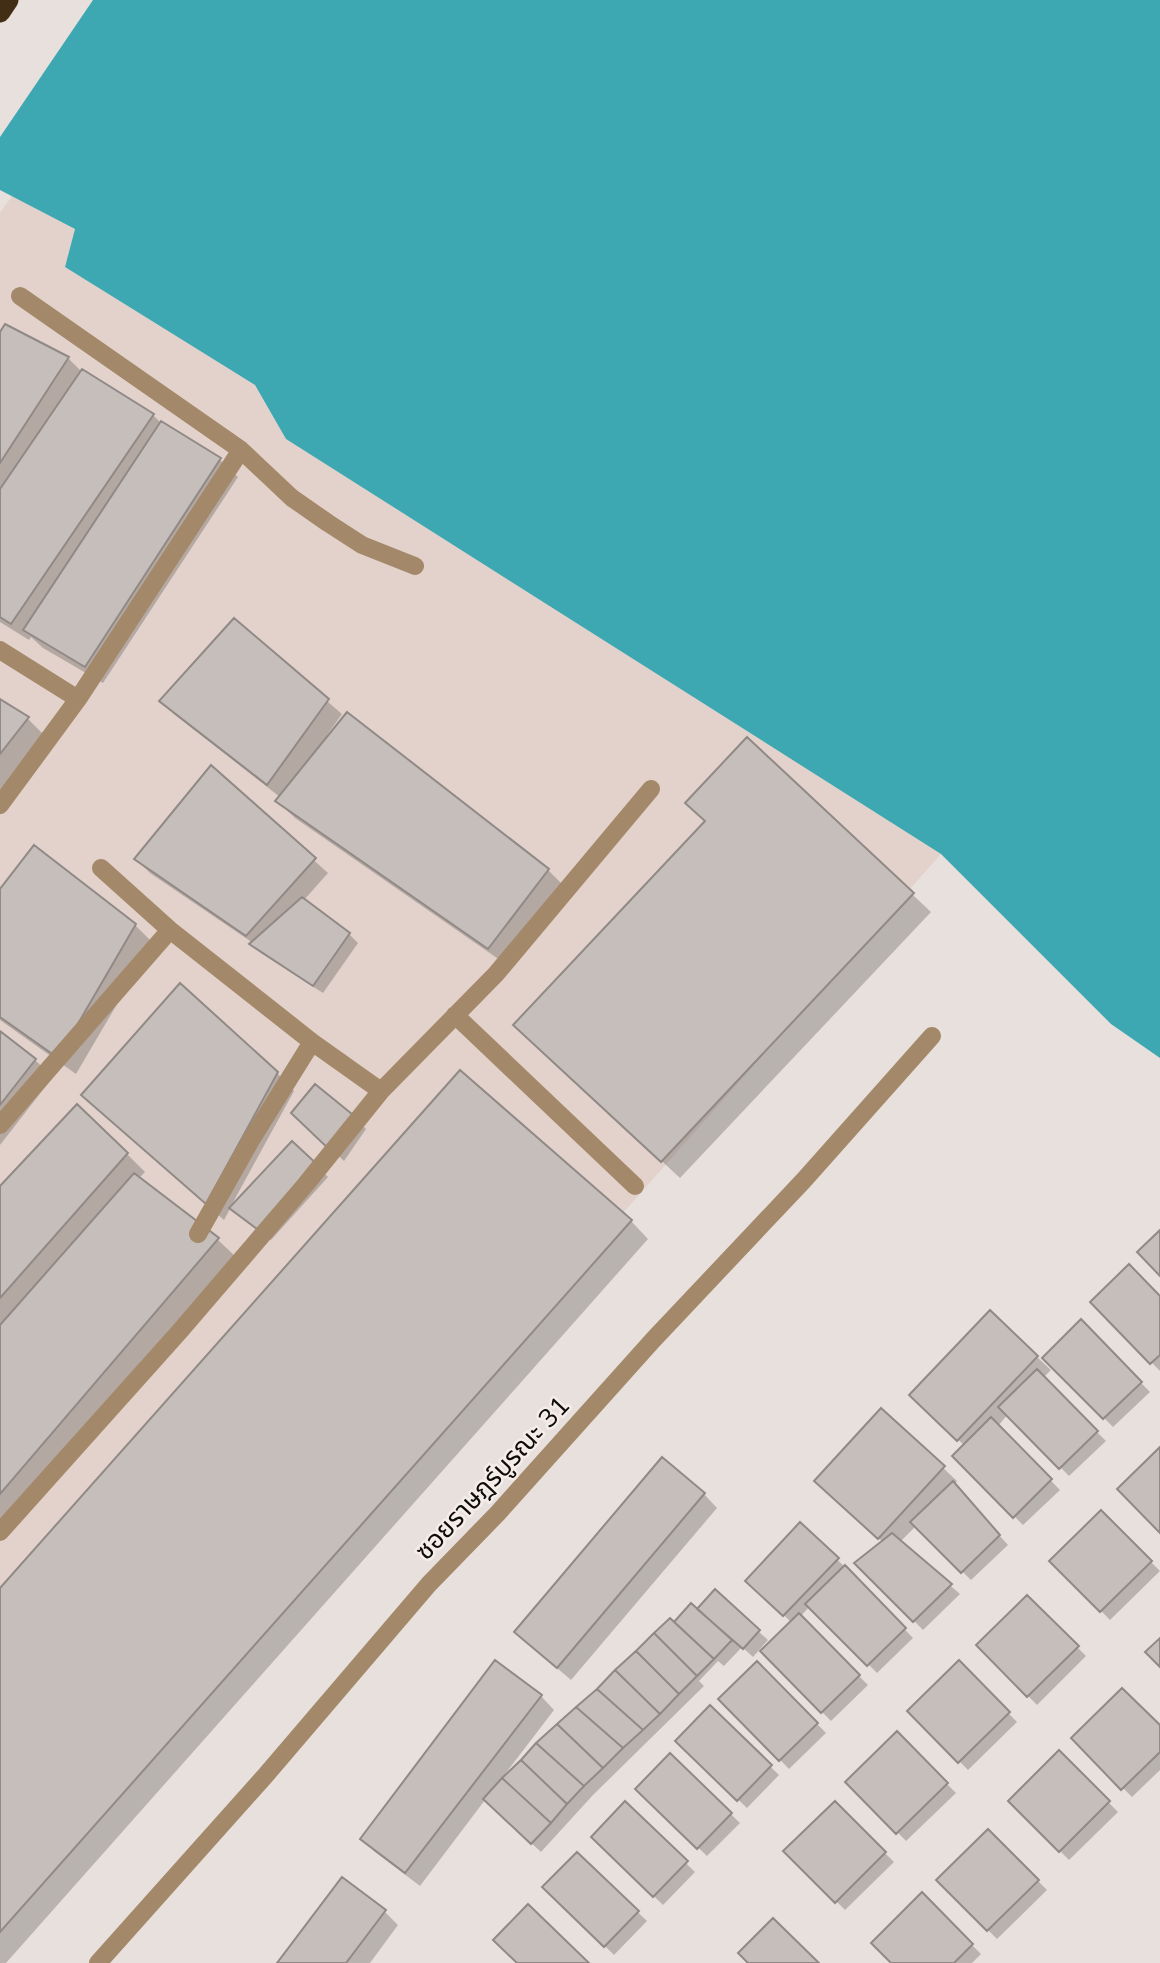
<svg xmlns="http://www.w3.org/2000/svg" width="1160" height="1963" viewBox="0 0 1160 1963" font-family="Mulish,'Noto Sans Thai',sans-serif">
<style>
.built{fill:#e2d2cb}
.water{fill:#3da8b2}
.pier{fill:#e8e0dd}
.shadow{fill:#0003}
.building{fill:#c6bebb;stroke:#908986;stroke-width:2}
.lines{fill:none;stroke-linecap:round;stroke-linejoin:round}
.minor{stroke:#a38869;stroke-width:18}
.highway{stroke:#422e15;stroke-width:21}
.labels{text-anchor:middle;stroke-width:5;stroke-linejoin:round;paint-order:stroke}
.street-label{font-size:26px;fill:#0e0c0b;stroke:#f5edea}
</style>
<rect width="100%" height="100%" fill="#e8e0dd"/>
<!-- built -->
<path class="built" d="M 12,196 L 75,229 L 65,267 L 255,385 L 286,439 L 941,854 L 0,1916 L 0,213 Z"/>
<!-- water -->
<path class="water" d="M 0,0 L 1160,0 L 1160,1058 L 1111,1024 L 941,854 L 286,439 L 255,385 L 65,267 L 75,229 L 0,190 Z"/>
<!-- pier -->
<path class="pier" d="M 0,0 L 93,0 L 0,137 Z"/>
<!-- shadow -->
<path class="shadow" d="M 0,336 L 68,358 L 82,372 L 153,415 L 161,423 L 220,460 L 238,477 L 103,683 L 43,648 L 31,637 L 29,640 L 0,622 Z
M 234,621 L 342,714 L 327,735 L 329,737 L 347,714 L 548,870 L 566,888 L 507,965 L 295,818 L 277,801 L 280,797 L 175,715 L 161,701 Z
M 0,701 L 27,718 L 45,736 L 0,794 Z
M 747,739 L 931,912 L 680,1178 L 533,1042 L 707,822 Z
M 211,768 L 328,873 L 304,900 L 349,934 L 358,943 L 323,993 L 261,953 L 252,944 L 253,943 L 150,873 L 136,859 Z
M 0,892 L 135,925 L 153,943 L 76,1074 L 0,1020 Z
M 0,1033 L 35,1060 L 53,1077 L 0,1145 Z
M 277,1073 L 294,1091 L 231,1206 L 319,1168 L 328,1177 L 271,1240 L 240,1217 L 231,1207 L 224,1220 L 101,1112 Z
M 357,1120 L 366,1129 L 344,1161 L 302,1122 Z
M 127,1154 L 145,1172 L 138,1179 L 218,1240 L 236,1257 L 0,1531 L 0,1189 Z
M 631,1221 L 648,1239 L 6,1963 L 0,1963 L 0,1591 Z
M 1160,1298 L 1160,1371 L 1092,1302 Z
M 1081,1322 L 1150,1392 L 1113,1427 L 1045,1358 Z
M 1037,1357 L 1051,1370 L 1043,1378 L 1106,1441 L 1069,1476 L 1008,1414 L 998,1426 L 1060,1490 L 1023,1525 L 955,1456 L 965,1446 L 925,1409 Z
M 881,1410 L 957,1481 L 954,1485 L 1008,1545 L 971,1580 L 916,1526 L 900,1542 L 960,1594 L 923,1630 L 857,1563 L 883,1542 L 829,1494 Z
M 704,1494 L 717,1508 L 571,1680 L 530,1645 Z
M 1101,1512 L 1160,1571 L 1110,1620 L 1052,1561 Z
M 800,1524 L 846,1568 L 913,1638 L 877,1673 L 810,1606 L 800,1617 L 868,1685 L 831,1721 L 762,1651 L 791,1622 L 747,1581 Z
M 715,1592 L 768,1640 L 753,1657 L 742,1647 L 724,1666 L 718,1661 L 699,1681 L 704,1686 L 593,1795 L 541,1852 L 485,1800 L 420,1886 L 375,1852 L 362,1839 L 541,1696 L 554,1710 L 502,1778 L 504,1780 L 674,1624 L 697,1611 Z
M 1027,1597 L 1086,1656 L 1037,1705 L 978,1645 Z
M 757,1663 L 826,1733 L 789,1769 L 720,1699 Z
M 959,1663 L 1017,1722 L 968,1770 L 910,1711 Z
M 710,1708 L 779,1775 L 747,1808 L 677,1741 Z
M 1160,1728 L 1160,1770 L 1132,1797 L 1073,1738 Z
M 897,1734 L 956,1793 L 906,1841 L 848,1782 Z
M 1059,1752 L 1118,1812 L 1069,1860 L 1010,1801 Z
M 670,1755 L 740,1823 L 707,1856 L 637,1789 Z
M 835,1803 L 894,1862 L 845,1910 L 786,1851 Z
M 625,1804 L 695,1872 L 663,1905 L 593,1837 Z
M 988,1831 L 1047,1890 L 997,1939 L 938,1880 Z
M 577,1854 L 647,1921 L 614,1955 L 545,1887 Z
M 342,1880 L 385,1912 L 398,1925 L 370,1963 L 279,1963 Z
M 922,1895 L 981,1954 L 972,1963 L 893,1963 Z"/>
<!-- building -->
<path class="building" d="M 5,324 L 69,357 L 0,463 L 0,332 Z
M 82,369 L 154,414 L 11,624 L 0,617 L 0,489 Z
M 161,421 L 221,458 L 85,667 L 23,630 Z
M 234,618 L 329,699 L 267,785 L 159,701 Z
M 0,699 L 29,717 L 0,754 Z
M 347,712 L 549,869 L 488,949 L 275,801 Z
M 747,737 L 914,893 L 661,1162 L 513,1025 L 705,821 L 685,803 Z
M 211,765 L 316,858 L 246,936 L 134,859 Z
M 34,845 L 136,924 L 58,1058 L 0,1017 L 0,889 Z
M 302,897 L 350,933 L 313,986 L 249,944 Z
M 180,983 L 278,1072 L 206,1204 L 81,1095 Z
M 0,1031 L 36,1059 L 0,1105 Z
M 460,1070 L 632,1220 L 0,1932 L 0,1588 Z
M 315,1084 L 358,1119 L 334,1154 L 291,1113 Z
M 77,1104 L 128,1153 L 0,1298 L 0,1186 Z
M 292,1141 L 320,1167 L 261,1232 L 229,1208 Z
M 134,1173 L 219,1238 L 0,1494 L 0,1325 Z
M 1160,1230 L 1160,1276 L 1137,1252 Z
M 1129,1264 L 1160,1296 L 1160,1355 L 1150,1364 L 1090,1302 Z
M 990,1310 L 1038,1356 L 957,1441 L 909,1395 Z
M 1081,1319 L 1142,1382 L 1103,1419 L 1042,1358 Z
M 1037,1369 L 1098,1431 L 1059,1469 L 998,1407 Z
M 881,1408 L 945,1466 L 878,1539 L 814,1481 Z
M 991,1417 L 1052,1479 L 1013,1518 L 952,1456 Z
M 1160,1447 L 1160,1533 L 1117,1489 Z
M 662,1457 L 705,1493 L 557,1668 L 514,1632 Z
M 953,1481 L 1000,1535 L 961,1573 L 910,1522 Z
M 1101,1510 L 1152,1561 L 1100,1612 L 1049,1561 Z
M 800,1522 L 839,1558 L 783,1616 L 745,1581 Z
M 892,1533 L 952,1584 L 913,1622 L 854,1563 Z
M 845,1565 L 906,1628 L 867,1666 L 805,1604 Z
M 715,1589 L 760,1630 L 743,1649 L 697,1609 Z
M 1027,1595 L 1079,1646 L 1027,1697 L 976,1645 Z
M 691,1603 L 732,1640 L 714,1659 L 674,1622 Z
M 799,1613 L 860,1675 L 821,1713 L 760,1651 Z
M 670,1618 L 714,1659 L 697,1676 L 654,1633 Z
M 654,1633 L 697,1676 L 679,1694 L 636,1651 Z
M 1160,1638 L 1160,1667 L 1145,1652 Z
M 636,1651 L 679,1694 L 660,1714 L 615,1670 Z
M 495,1660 L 542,1695 L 405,1873 L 360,1839 Z
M 959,1660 L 1010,1712 L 958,1763 L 907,1711 Z
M 757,1661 L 818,1723 L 779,1761 L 718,1699 Z
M 615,1670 L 660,1714 L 643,1730 L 597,1689 Z
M 1122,1688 L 1160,1725 L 1160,1752 L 1121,1790 L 1071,1738 Z
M 597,1689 L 643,1730 L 623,1748 L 576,1707 Z
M 710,1705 L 772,1765 L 737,1801 L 675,1741 Z
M 576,1707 L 623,1748 L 603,1768 L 557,1724 Z
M 557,1724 L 603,1768 L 584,1786 L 536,1743 Z
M 897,1731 L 948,1783 L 896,1834 L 845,1782 Z
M 536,1743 L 584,1786 L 567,1804 L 521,1760 Z
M 1059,1750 L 1110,1801 L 1059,1852 L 1008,1801 Z
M 670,1753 L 732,1813 L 697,1849 L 635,1789 Z
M 521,1760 L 567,1804 L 551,1823 L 502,1778 Z
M 502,1778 L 551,1823 L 531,1844 L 483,1799 Z
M 625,1801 L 688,1861 L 653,1897 L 591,1837 Z
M 835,1801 L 886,1852 L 835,1903 L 783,1851 Z
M 988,1829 L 1039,1880 L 987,1931 L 936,1880 Z
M 577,1852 L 639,1911 L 604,1947 L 542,1887 Z
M 342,1877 L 386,1910 L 346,1963 L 277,1963 Z
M 922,1892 L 973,1944 L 954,1963 L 891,1963 L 871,1943 Z
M 528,1904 L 589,1963 L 517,1963 L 493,1940 Z
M 773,1918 L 819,1963 L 748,1963 L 738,1953 Z"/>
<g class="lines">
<!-- minor -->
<path class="minor" d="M 20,296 L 241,450 L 292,498 L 328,523 L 362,545 L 415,566
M 0,650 L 78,699
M 0,805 L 78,699 L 241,450
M 101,868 L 170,930
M 455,1015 L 635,1186
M 381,1091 L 496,974 L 651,789
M 0,1125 L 170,930 L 312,1042 L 381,1091 L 306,1184 L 180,1331 L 0,1532
M 198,1234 L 251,1140 L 312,1042
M 98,1963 L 265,1776 L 429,1584 L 498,1513 L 653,1340 L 804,1180 L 932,1036"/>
<!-- highway -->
<path class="highway" d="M 0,12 L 8,0"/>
</g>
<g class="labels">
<!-- street labels -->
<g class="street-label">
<text transform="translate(492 1478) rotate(-47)" y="9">ซอยราษฎร์บูรณะ 31</text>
</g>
</g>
</svg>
